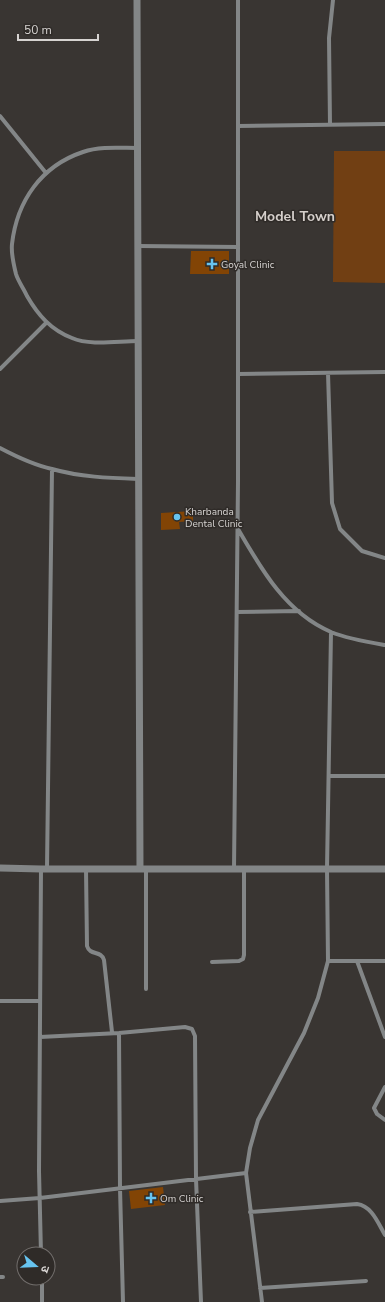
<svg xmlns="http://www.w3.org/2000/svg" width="385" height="1302" viewBox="0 0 385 1302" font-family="'Nunito Sans','Noto Sans Devanagari',sans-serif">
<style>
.green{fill:#713f13}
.building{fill:#824405}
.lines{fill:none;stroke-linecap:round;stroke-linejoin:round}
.minor{stroke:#838687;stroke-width:4}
.tertiary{stroke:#838687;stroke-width:7}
.poi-dot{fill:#67c4f0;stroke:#2f2b28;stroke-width:1.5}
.labels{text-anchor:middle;stroke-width:3;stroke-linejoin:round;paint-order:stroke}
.poi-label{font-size:10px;fill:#d6d3d1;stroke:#2f2b28;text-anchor:start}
.district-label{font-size:14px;font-weight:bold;fill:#d5cfcb;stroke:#2f2b28}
</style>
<rect width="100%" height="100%" fill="#393532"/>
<!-- green -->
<path class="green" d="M 334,151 L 385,151 L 385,283 L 333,282 Z"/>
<!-- building -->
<path class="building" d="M 191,251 L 229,251 L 229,274 L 190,274 Z
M 193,511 L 193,521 L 179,522 L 180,529 L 161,530 L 161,513 Z
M 163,1187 L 165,1205 L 131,1209 L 129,1191 Z"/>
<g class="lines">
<!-- minor -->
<path class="minor" d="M 0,116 L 46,173
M 330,125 L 329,38 L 333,0
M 238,126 L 385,124
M 137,148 C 120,148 100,146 83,152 C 41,166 17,201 12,244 C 11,253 14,266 16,274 C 18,281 24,289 27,296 C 38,315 51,330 72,338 C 90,346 118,341 138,341
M 138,246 L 238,247
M 0,369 L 46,323
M 328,373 L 332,503 L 340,529 L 362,551 L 385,558
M 238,374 L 385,372
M 0,448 C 17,457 34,465 52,469 C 80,477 109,478 138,479
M 238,529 C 261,569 286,613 331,632 C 348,639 367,642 385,645
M 237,612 L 299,611
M 329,776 L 385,776
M 41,869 L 39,1171 L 41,1254
M 47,869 L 52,469
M 86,869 L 87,946 C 90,956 101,950 104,960 L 112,1032
M 234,869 L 238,482 L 238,0
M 328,961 L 385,961
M 357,961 L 385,1037
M 212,962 L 239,961 L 243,959 L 244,955 L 244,869
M 146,989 L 146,869
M 0,1001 L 40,1001
M 119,1033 L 120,1188 L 123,1302
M 40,1037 L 119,1033 L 185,1027 L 192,1029 L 195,1036 L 196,1179 L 201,1302
M 385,1087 L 374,1108 L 377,1114 L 385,1120
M 0,1201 L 40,1198 L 246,1173
M 250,1212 L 357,1204 C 372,1206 378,1223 385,1235
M 0,1277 L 3,1277
M 42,1278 L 42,1302
M 260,1288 L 366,1281
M 262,1302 L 246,1173 L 250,1148 L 258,1120 L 304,1033 L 318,998 L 328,961 L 327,869 L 331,632"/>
<!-- tertiary -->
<path class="tertiary" d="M 137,0 L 140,869
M 0,868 L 41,869 L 385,869"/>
</g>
<!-- markers -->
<g class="poi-dot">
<path d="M210 258h4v4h4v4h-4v4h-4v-4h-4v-4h4z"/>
<circle cx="177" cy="517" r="4"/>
<path d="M149 1192h4v4h4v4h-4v4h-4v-4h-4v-4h4z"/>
</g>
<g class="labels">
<!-- poi labels -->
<g class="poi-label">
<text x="221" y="268">Goyal Clinic</text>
<text x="185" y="515">Kharbanda<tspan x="185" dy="12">Dental Clinic</tspan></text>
<text x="160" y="1202">Om Clinic</text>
</g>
<!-- district labels -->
<g class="district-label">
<text x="295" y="221">Model Town</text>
</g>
</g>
<!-- north arrow -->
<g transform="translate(36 1266) rotate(109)"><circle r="19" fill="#2f2b28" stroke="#726e6c"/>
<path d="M0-3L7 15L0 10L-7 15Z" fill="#67c4f0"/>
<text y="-6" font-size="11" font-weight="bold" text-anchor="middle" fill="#d6d3d1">उ</text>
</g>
<!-- scale -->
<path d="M18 34v6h80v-6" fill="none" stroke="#d6d3d1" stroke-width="2"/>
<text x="24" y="34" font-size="12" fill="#d6d3d1" stroke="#2f2b28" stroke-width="3" paint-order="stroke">50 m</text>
</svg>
